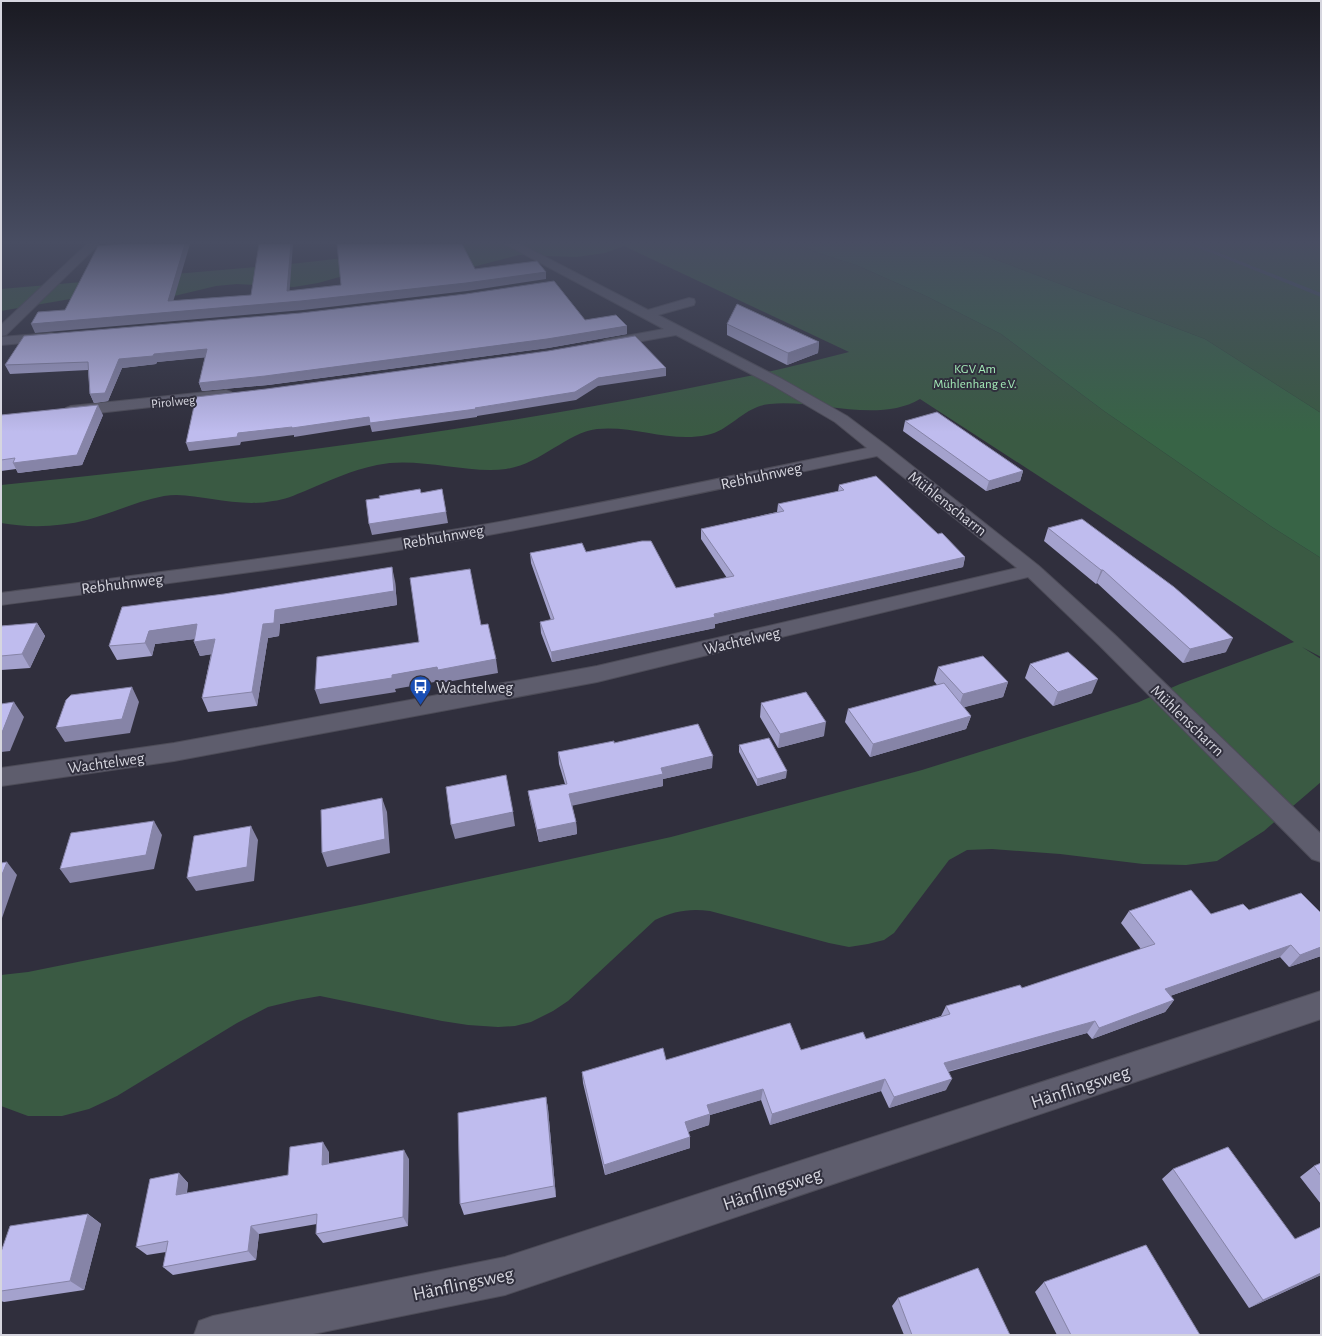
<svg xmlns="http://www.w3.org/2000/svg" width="1322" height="1336" viewBox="0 0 1322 1336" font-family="'Alegreya Sans',sans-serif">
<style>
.green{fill:#3a5a43}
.forest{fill:#386446}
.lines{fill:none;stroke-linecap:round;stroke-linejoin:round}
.stream{fill:#425260;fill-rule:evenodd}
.minor-casing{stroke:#4d4c58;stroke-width:2}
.minor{fill:#5e5d6d;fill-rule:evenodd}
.wall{fill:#a4a2cd}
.shaded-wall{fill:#8684a7}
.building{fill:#bfbcee;stroke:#8684a7}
.labels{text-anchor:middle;stroke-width:4;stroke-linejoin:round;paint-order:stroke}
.far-park-label{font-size:13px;fill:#a4ebb8;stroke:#302f3d}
.far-street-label{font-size:13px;fill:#d6d6df;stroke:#302f3d}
.street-label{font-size:16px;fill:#d6d6df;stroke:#302f3d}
.poi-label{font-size:16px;fill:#d6d6df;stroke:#302f3d;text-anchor:start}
.near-street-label{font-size:19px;fill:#d6d6df;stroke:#302f3d}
</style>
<rect width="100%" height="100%" fill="#302f3d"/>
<!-- green -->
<path class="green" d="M 466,244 L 797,244 L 821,254 L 856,265 L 926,296 L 1001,334 L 1104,411 L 1269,525 L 1321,558 L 1321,657 L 1302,647 L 1321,659 L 1321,782 L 1264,831 L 1217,861 L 1186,865 L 1143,864 L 1060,854 L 992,849 L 967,850 L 949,860 L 894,933 L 884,940 L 868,944 L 849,947 L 829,943 L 710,911 C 690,908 673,911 655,920 L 568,1001 L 553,1011 L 531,1022 L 515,1026 L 498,1027 L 468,1025 L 442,1021 L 320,996 L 297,1000 L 268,1007 L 237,1023 L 117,1096 L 89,1109 L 62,1116 L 28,1116 L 1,1106 L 1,975 L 28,972 L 365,904 L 671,837 L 922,770 L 1139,702 L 1180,684 L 1294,642 L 920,399 C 878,424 816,399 770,404 C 744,406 731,430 707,435 C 670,443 634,425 597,429 C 566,433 541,464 506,469 C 466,474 417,456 377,465 C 352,470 328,481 305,491 C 295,495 284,500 273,501 C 253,505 232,502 212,499 C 196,497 180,493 164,496 C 137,501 113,513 87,520 C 60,527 28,528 1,523 L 1,485 C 248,460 496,429 739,378 C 776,371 812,361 849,352 L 624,246 L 605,253 L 576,257 L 519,255 L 469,268 L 361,271 L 318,283 L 294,287 L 237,284 L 216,286 L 170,297 L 76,298 L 1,311 L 1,289 L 291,264 Z
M 955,244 L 1321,244 L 1321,413 L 1205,339 Z"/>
<!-- forest -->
<path class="forest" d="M 797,244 L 955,244 L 1205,339 L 1321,413 L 1321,558 L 1269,525 L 1104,411 L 1001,334 L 926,296 L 856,265 L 821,254 Z"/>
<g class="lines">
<!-- stream -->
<path class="stream" d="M 1189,244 L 1197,244 L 1321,293 L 1321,297 Z"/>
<defs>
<path id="minor" d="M 87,244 L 99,244 L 6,335 L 1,336 L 1,325 Z
M 505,244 L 520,244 L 648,310 L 689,298 L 694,299 L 695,302 L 694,305 L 658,315 L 782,379 L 847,416 L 887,446 L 1039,566 L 1115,635 L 1321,834 L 1321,862 L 1312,859 L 1099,645 L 1028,577 L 597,682 L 174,761 L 1,786 L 1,768 L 174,743 L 597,666 L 1017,568 L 877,456 C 746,483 615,512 483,536 C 323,564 162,584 1,605 L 1,593 C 162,572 322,552 482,525 C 611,502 739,474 867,448 L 835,422 L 772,385 L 676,335 L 609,347 L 604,346 L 602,343 L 604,340 L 664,329 Z
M 51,333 L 56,334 L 58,337 L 56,340 L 1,345 L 1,337 Z
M 226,390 L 231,392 L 234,395 L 231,398 L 71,416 L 66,414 L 63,411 L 66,408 L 71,406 Z
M 1321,991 L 1321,1019 L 505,1295 L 308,1335 L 194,1335 L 199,1321 L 213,1316 L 505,1257 Z"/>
</defs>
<!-- minor casing -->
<use href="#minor" class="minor-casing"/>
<!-- minor -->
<use href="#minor" class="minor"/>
</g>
<!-- wall -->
<path class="wall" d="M 585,320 L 627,334 L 548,348 L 268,385 L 202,391 L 199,383 L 205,357 L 157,362 L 156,364 L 122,368 L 108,401 L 94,403 L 90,394 L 88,370 L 10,374 L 5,365 Z
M 727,324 L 819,342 L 818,353 L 787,365 L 727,335 Z
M 1,415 L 103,415 L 82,465 L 18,473 L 16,469 L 1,471 Z
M 905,421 L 1023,471 L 1020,481 L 986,491 L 903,431 Z
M 839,485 L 938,534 L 965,557 L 963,567 L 715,624 L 715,628 L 552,662 L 541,633 L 540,622 L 551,620 L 531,563 L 530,553 L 586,552 L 676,588 L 727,578 L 701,539 L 701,529 L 777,512 L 778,504 L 838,492 Z
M 1048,528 L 1226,652 L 1183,663 L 1097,583 L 1096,584 L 1044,541 Z
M 395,581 L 397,605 L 280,624 L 279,636 L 268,638 L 257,706 L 208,712 L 202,698 L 211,654 L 200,656 L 194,642 L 194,639 L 155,644 L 152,656 L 117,660 L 109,646 Z
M 37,623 L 45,636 L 30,668 L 1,670 L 1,626 Z
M 1030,664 L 1092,693 L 1053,706 L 1025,678 Z
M 938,667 L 1008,682 L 1003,697 L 964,707 L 971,716 L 966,729 L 870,757 L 845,722 L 848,709 L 937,685 L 934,681 Z
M 761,703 L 824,736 L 778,748 L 760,717 Z
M 614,743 L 712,768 L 663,779 L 663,786 L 572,805 L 576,822 L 577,834 L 539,842 L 530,803 L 528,791 L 565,784 L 559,764 L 558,752 Z
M 739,745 L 786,778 L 757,786 L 739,752 Z
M 1249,910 L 1321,956 L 1289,967 L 1280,957 L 1170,996 L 1174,1000 L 1165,1012 L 1092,1039 L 1087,1033 L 948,1072 L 946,1090 L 889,1108 L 881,1091 L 770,1125 L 761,1100 L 710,1115 L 709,1125 L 688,1132 L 690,1148 L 605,1175 L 583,1083 L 582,1072 L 666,1060 L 801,1050 L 866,1039 L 941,1016 L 946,1006 L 1022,988 L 1141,949 L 1121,923 L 1129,911 L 1211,914 Z
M 546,1097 L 548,1109 L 556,1197 L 464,1215 L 460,1204 Z
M 329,1152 L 329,1163 L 409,1159 L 408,1226 L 323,1243 L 316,1234 L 317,1224 L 259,1234 L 256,1260 L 173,1275 L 163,1267 L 166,1252 L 147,1255 L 136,1247 L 179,1173 L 188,1183 L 187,1193 L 288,1175 Z
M 1321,1163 L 1321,1204 L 1300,1177 L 1314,1166 Z
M 1173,1169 L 1295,1239 L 1321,1275 L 1249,1308 L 1162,1179 Z
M 88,1214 L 101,1224 L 84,1290 L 4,1302 L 1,1301 L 1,1252 Z
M 1044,1282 L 1200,1335 L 1057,1335 L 1035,1292 Z
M 898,1298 L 1010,1335 L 904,1335 L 892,1306 Z"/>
<!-- shaded-wall -->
<path class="shaded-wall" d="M 185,244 L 190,244 L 171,309 L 168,301 Z
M 291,244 L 293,244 L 289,299 L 287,291 Z
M 546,272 L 546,279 L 467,291 L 303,310 L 35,333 L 31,324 Z
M 627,326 L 627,334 L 548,348 L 268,385 L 202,391 L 199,383 Z
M 819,342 L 818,353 L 787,365 L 788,353 Z
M 207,349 L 210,357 L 157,362 L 156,364 L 122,368 L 108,401 L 94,403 L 90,394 L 119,359 L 154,354 Z
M 666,368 L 666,376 L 598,386 L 576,400 L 477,416 L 477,417 L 372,432 L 370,425 L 294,437 L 294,435 L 241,442 L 240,445 L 189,451 L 186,443 L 238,433 L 369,417 L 475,408 L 598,378 Z
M 98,405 L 103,415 L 82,465 L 18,473 L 13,463 Z
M 1023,471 L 1020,481 L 986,491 L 989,481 Z
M 442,489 L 448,523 L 372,535 L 369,524 Z
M 965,557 L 963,567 L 715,624 L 715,628 L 552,662 L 551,652 Z
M 392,567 L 395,581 L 397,605 L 280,624 L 279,636 L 268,638 L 257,706 L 252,692 L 263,624 L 275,610 Z
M 1101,570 L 1103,570 L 1097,583 L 1096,584 Z
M 37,623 L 45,636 L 30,668 L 22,654 Z
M 197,624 L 203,638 L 155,644 L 152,656 L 145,643 L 149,631 Z
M 1233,638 L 1226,652 L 1183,663 L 1190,649 Z
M 215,639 L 221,653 L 200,656 L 194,642 Z
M 496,659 L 498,673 L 441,683 L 440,681 L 395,689 L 396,692 L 320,704 L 315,690 L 392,675 L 437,667 Z
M 1098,679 L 1092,693 L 1053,706 L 1058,692 Z
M 1008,682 L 1003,697 L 958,709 L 963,694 Z
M 132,687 L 139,702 L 130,733 L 65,742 L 56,728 Z
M 14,702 L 24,717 L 10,751 L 1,752 L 1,735 Z
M 971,716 L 966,729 L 870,757 L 873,744 Z
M 826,722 L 824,736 L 778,748 L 780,734 Z
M 713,756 L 712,768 L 663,779 L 663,786 L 571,806 L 569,794 L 661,768 Z
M 787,771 L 786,778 L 757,786 L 757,779 Z
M 382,798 L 387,812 L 390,853 L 327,867 L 322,853 Z
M 513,812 L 515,826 L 455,839 L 451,825 Z
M 154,821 L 162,835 L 154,869 L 70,883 L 60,869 Z
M 576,822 L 577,834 L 539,842 L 537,830 Z
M 251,826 L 258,840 L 254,881 L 196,891 L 187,878 Z
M 7,862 L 17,875 L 1,921 L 1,877 Z
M 1291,945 L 1280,957 L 1156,1001 L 1165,989 Z
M 1321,947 L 1321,956 L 1289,967 L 1300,955 Z
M 1174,1000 L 1165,1012 L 1092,1039 L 1099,1028 Z
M 1095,1021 L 1087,1033 L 938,1074 L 944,1063 Z
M 885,1079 L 881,1091 L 770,1125 L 772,1114 Z
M 952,1079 L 946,1090 L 889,1108 L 894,1097 Z
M 763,1089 L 761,1100 L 710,1115 L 709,1125 L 684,1133 L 685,1122 L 707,1105 Z
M 546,1097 L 548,1109 L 556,1197 L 554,1186 Z
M 690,1137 L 690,1148 L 605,1175 L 604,1165 Z
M 323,1142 L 329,1152 L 328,1174 L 322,1165 Z
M 404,1150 L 409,1159 L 408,1226 L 403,1217 Z
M 179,1173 L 188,1183 L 185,1204 L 176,1195 Z
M 88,1214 L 101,1224 L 84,1290 L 70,1281 Z
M 251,1226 L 259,1234 L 256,1260 L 248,1251 Z
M 1321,1273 L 1321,1275 L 1249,1308 L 1263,1300 Z"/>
<!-- building -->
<path class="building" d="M 121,244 L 185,244 L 168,301 L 251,295 L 259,244 L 291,244 L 287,291 L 341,285 L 337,244 L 462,244 L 475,269 L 537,261 L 546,272 L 466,283 L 301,301 L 31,324 L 38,312 L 65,310 L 98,246 Z
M 554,281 L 585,320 L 616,315 L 627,326 L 547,339 L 265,376 L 199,383 L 207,349 L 154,354 L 153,356 L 119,359 L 105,393 L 90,394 L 88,362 L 5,365 L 24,336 L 301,313 L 466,294 Z
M 737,304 L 819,342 L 788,353 L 727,324 Z
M 635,336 L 666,368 L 598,378 L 575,392 L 475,408 L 476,409 L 370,423 L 369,417 L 292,428 L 292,427 L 238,433 L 237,437 L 186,443 L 196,397 L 266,389 L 548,351 Z
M 98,405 L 77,455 L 13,463 L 15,458 L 1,460 L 1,415 Z
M 937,412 L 1023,471 L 989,481 L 905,421 Z
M 876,476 L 938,534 L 942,533 L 965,557 L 714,614 L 715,617 L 551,652 L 540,622 L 554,619 L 530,553 L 582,543 L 586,552 L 642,541 L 651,541 L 676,588 L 734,576 L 701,529 L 784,511 L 778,504 L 844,490 L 839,485 Z
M 420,489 L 421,493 L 442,489 L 446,512 L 369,524 L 366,500 L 380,498 L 379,496 Z
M 1082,519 L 1174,587 L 1233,638 L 1190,649 L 1103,570 L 1101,570 L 1048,528 Z
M 392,567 L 394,591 L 275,610 L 274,623 L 263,624 L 252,692 L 202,698 L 215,639 L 194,642 L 197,624 L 149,631 L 145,643 L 109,646 L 122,607 L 224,594 Z
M 470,569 L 481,625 L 488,624 L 496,659 L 438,670 L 437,667 L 392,675 L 392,678 L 315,690 L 317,657 L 419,642 L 410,578 Z
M 37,623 L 22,654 L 1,656 L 1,626 Z
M 1068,652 L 1098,679 L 1058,692 L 1030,664 Z
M 983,656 L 1008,682 L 963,694 L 938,667 Z
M 944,683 L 971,716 L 873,744 L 848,709 Z
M 132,687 L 122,719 L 56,728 L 66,700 L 71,695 Z
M 806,692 L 826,722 L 780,734 L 761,703 Z
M 14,702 L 1,735 L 1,704 Z
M 698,724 L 713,756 L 661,768 L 663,774 L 569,794 L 576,822 L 537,830 L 528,791 L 567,784 L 558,752 L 614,741 L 614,743 Z
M 769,738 L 787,771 L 757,779 L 739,745 Z
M 506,775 L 513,812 L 451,825 L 446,787 Z
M 382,798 L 385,839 L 322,853 L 321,810 Z
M 154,821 L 146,855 L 60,869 L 71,833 Z
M 251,826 L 247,867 L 187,878 L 194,836 Z
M 7,862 L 1,877 L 1,863 Z
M 1191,890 L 1211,914 L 1243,904 L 1249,910 L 1301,893 L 1321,913 L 1321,947 L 1300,955 L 1291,945 L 1165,989 L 1174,1000 L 1099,1028 L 1095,1021 L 944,1063 L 952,1079 L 894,1097 L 885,1079 L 772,1114 L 763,1089 L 707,1105 L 710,1114 L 685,1122 L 690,1137 L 604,1165 L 582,1072 L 663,1048 L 666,1060 L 790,1023 L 801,1050 L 863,1032 L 866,1039 L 950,1014 L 946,1006 L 1020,985 L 1022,988 L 1155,944 L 1129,911 Z
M 546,1097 L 554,1186 L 460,1204 L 458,1113 Z
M 323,1142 L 322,1165 L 404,1150 L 403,1217 L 316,1234 L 317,1214 L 251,1226 L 248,1251 L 163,1267 L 168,1241 L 136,1247 L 150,1179 L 179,1173 L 176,1195 L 288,1175 L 290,1147 Z
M 1228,1147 L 1295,1239 L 1321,1227 L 1321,1273 L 1263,1300 L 1173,1169 Z
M 1321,1163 L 1321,1176 L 1314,1166 Z
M 88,1214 L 70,1281 L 1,1291 L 1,1252 L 10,1226 Z
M 1146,1245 L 1200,1335 L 1071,1335 L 1044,1282 Z
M 978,1268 L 1010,1335 L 912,1335 L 898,1298 Z"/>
<!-- sky -->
<linearGradient id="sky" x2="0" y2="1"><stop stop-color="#1a1a22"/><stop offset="0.56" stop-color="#484d62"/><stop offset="1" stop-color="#484d62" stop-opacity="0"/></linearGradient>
<rect width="1322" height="432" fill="url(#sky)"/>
<!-- icons -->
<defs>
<symbol id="bus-pin" viewBox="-11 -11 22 30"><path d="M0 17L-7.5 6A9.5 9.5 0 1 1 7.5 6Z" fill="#1a4fb4" stroke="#302f3d"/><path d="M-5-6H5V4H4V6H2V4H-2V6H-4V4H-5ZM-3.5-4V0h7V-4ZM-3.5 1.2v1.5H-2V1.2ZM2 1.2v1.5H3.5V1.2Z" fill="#fff"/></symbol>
</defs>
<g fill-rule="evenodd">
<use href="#bus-pin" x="408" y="674" width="25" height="34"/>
</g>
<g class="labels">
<!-- far-park labels -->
<g class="far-park-label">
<text x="975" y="373">KGV Am<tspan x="975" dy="15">Mühlenhang e.V.</tspan></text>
</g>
<!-- far-street labels -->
<g class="far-street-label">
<text transform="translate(173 401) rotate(-6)" y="5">Pirolweg</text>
</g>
<!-- street labels -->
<g class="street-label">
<text transform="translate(761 475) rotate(-12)" y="6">Rebhuhnweg</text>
<text transform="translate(948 503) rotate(38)" y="6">Mühlenscharrn</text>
<text transform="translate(443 536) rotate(-10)" y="6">Rebhuhnweg</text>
<text transform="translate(122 583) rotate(-7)" y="6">Rebhuhnweg</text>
<text transform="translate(742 640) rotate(-13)" y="6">Wachtelweg</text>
<text transform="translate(1188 720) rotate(44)" y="6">Mühlenscharrn</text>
<text transform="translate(106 762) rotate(-8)" y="6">Wachtelweg</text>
</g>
<!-- poi labels -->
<g class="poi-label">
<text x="436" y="693">Wachtelweg</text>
</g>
<!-- near-street labels -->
<g class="near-street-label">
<text transform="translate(1080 1086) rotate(-18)" y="7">Hänflingsweg</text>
<text transform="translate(772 1188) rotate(-18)" y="7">Hänflingsweg</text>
<text transform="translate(463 1283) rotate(-12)" y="7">Hänflingsweg</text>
</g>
</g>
<!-- border -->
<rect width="1322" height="1336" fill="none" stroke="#d6d6df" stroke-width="4"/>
</svg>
